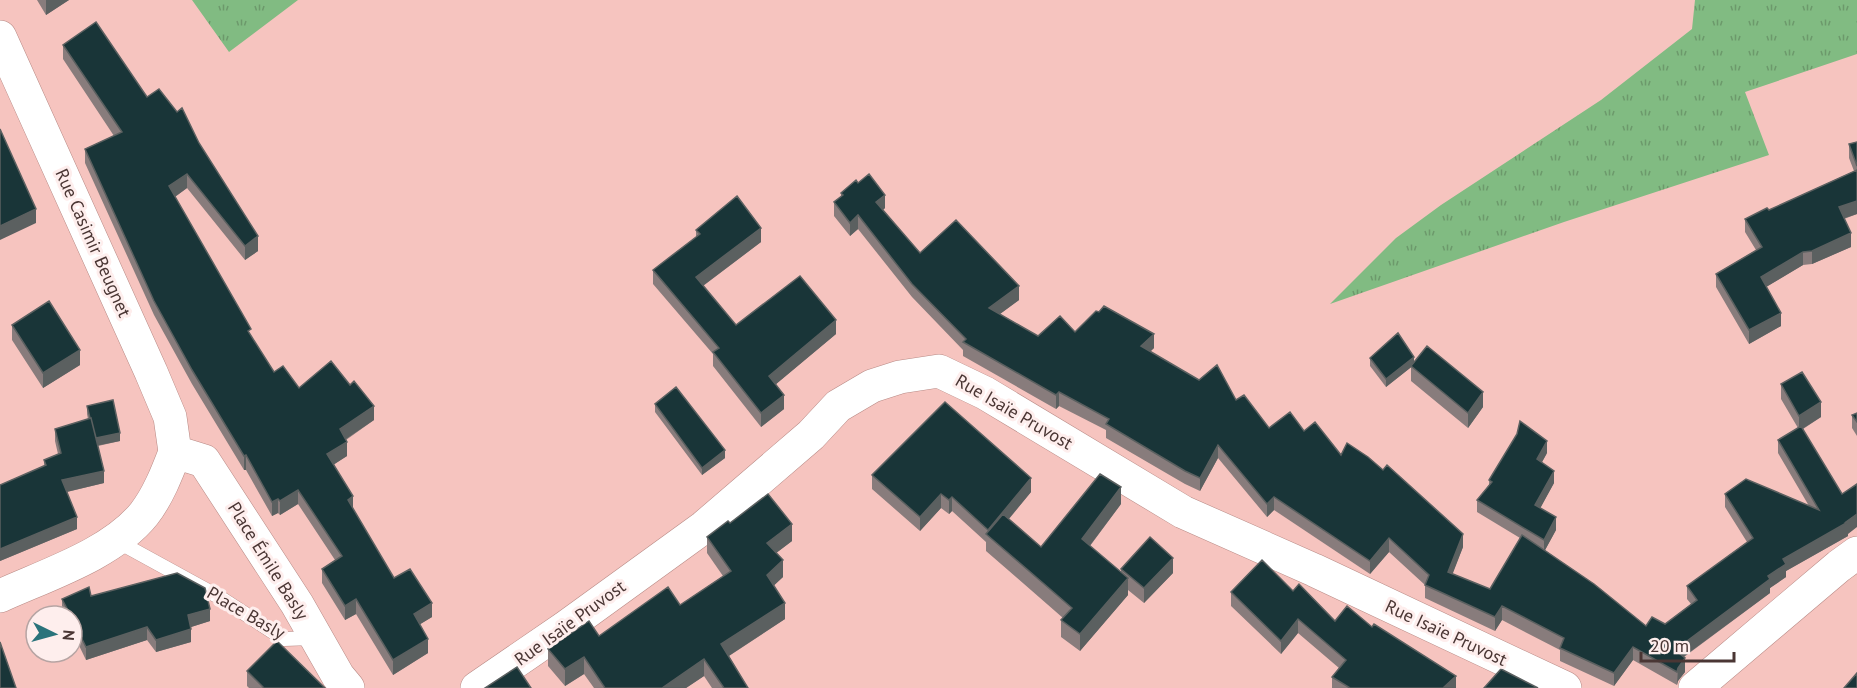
<svg xmlns="http://www.w3.org/2000/svg" width="1857" height="688" viewBox="0 0 1857 688" font-family="'PT Sans',sans-serif">
<style>
.grass{fill:url(#grass-tufts)}
.lines{fill:none;stroke-linecap:round;stroke-linejoin:round}
.lane-casing{stroke:#b88a85;stroke-width:15}
.secondary-casing{stroke:#b88a85;stroke-width:34}
.lane{stroke:#fff;stroke-width:14}
.secondary{stroke:#fff;stroke-width:33}
.wall{fill:#887c7c}
.shaded-wall{fill:#5b6060}
.building{fill:#193538;stroke:#5b6060;stroke-width:1.5}
.labels{text-anchor:middle;stroke-width:6;stroke-linejoin:round;paint-order:stroke}
.street-label{font-size:18px;fill:#4a3634;stroke:#feeeed}
</style>
<defs>
<pattern id="grass-tufts" width="24" height="20" patternUnits="userSpaceOnUse" patternTransform="scale(1.5)"><rect width="24" height="20" fill="#81bb82"/><path d="M3 7l-1-3M5 7V3M7 7l1-3M15 17l-1-3M17 17v-4M19 17l1-3" fill="none" stroke="#6c996b"/></pattern>
</defs>
<rect width="100%" height="100%" fill="#f6c4bf"/>
<!-- grass -->
<path class="grass" d="M 192,0 L 298,0 L 229,52 Z
M 1695,0 L 1857,0 L 1857,54 L 1745,92 L 1769,155 L 1564,222 L 1330,304 L 1396,238 L 1441,205 L 1601,100 L 1692,29 Z"/>
<g class="lines">
<defs>
<path id="lane" d="M 115,540 L 219,597 L 284,639 L 314,638"/>
<path id="secondary" d="M 0,37 L 151,372 L 170,417 L 175,452
M 175,452 L 204,461 L 297,604 L 338,676 L 348,688
M 0,596 C 46,575 112,554 144,514 C 158,496 167,473 175,452
M 477,688 L 566,627 L 704,527 L 811,435 L 838,406 L 872,386 L 900,377 L 939,371 L 985,393 L 1183,512 L 1314,570 L 1565,688
M 1695,688 L 1839,566 L 1857,553"/>
</defs>
<!-- lane casing -->
<use href="#lane" class="lane-casing"/>
<!-- secondary casing -->
<use href="#secondary" class="secondary-casing"/>
<!-- lane -->
<use href="#lane" class="lane"/>
<!-- secondary -->
<use href="#secondary" class="secondary"/>
</g>
<!-- wall -->
<path class="wall" d="M 37,0 L 69,0 L 46,15 Z
M 63,45 L 147,97 L 199,143 L 258,251 L 245,260 L 187,188 L 175,197 L 251,336 L 274,372 L 299,388 L 374,420 L 346,440 L 347,456 L 334,464 L 353,510 L 394,578 L 432,617 L 420,624 L 428,653 L 393,675 L 356,614 L 345,620 L 322,583 L 322,569 L 335,560 L 298,504 L 280,515 L 278,513 L 272,516 L 246,470 L 244,470 L 192,384 L 154,315 L 85,163 L 85,149 L 114,136 L 63,59 Z
M 1857,142 L 1857,214 L 1844,219 L 1851,247 L 1812,264 L 1803,265 L 1766,287 L 1781,326 L 1749,344 L 1716,287 L 1716,274 L 1756,250 L 1745,232 L 1745,219 L 1769,210 L 1854,171 L 1849,158 L 1849,144 Z
M 841,193 L 885,208 L 883,210 L 920,253 L 1019,300 L 1000,314 L 1038,336 L 1075,332 L 1154,348 L 1150,352 L 1199,380 L 1236,400 L 1269,428 L 1304,431 L 1341,455 L 1463,547 L 1452,574 L 1490,589 L 1520,538 L 1477,512 L 1477,500 L 1489,485 L 1489,480 L 1547,453 L 1542,462 L 1554,483 L 1540,508 L 1556,530 L 1545,550 L 1646,626 L 1665,624 L 1691,604 L 1687,599 L 1687,586 L 1747,542 L 1725,507 L 1725,494 L 1809,506 L 1778,453 L 1778,440 L 1798,428 L 1781,399 L 1781,384 L 1821,417 L 1803,429 L 1848,534 L 1848,536 L 1786,571 L 1786,577 L 1770,588 L 1770,593 L 1684,657 L 1685,672 L 1678,681 L 1677,685 L 1633,660 L 1614,686 L 1560,661 L 1560,650 L 1502,620 L 1495,631 L 1425,598 L 1425,585 L 1389,552 L 1370,574 L 1274,510 L 1267,517 L 1218,458 L 1200,491 L 1185,484 L 1106,438 L 1106,430 L 1059,406 L 1056,409 L 963,356 L 963,350 L 912,297 L 858,229 L 850,236 L 834,216 L 834,202 L 841,197 Z
M 696,230 L 761,242 L 703,286 L 736,325 L 836,334 L 776,384 L 784,409 L 761,427 L 713,366 L 713,354 L 653,284 L 653,270 L 696,237 Z
M 12,325 L 80,365 L 43,388 L 12,340 Z
M 1370,358 L 1414,362 L 1483,407 L 1468,428 L 1411,381 L 1411,367 L 1386,387 L 1370,366 Z
M 655,404 L 725,458 L 702,475 L 655,412 Z
M 87,406 L 120,441 L 98,446 L 104,483 L 67,492 L 77,529 L 0,561 L 0,485 L 44,466 L 44,460 L 58,454 L 55,441 L 55,429 L 88,419 L 87,414 Z
M 1857,413 L 1857,436 L 1852,428 L 1852,415 Z
M 872,475 L 1031,492 L 1009,519 L 1041,547 L 1121,504 L 1090,546 L 1121,572 L 1121,569 L 1173,573 L 1144,603 L 1128,590 L 1128,595 L 1080,651 L 1061,637 L 1061,620 L 1063,618 L 986,551 L 986,542 L 952,511 L 949,514 L 941,508 L 920,531 L 872,489 Z
M 730,523 L 792,541 L 776,553 L 783,577 L 774,585 L 785,619 L 729,656 L 748,688 L 712,688 L 704,676 L 686,688 L 594,688 L 584,674 L 565,686 L 548,666 L 548,649 L 599,636 L 680,605 L 723,576 L 707,553 L 707,537 Z
M 1293,591 L 1335,621 L 1372,627 L 1456,688 L 1332,688 L 1332,677 L 1339,668 L 1298,633 L 1281,654 L 1231,606 L 1231,592 Z
M 91,596 L 210,621 L 191,627 L 191,642 L 156,652 L 147,640 L 86,660 L 72,631 L 72,616 L 65,616 L 62,611 L 62,599 Z
M 247,671 L 325,688 L 249,688 L 247,686 Z"/>
<!-- shaded-wall -->
<path class="shaded-wall" d="M 46,0 L 69,0 L 46,15 Z
M 187,174 L 187,188 L 169,201 L 169,186 Z
M 885,195 L 885,208 L 876,216 L 876,202 Z
M 1857,201 L 1857,214 L 1839,220 L 1839,207 Z
M 36,209 L 36,223 L 0,240 L 0,226 Z
M 858,215 L 858,229 L 850,236 L 850,223 Z
M 761,228 L 761,242 L 696,291 L 696,277 Z
M 1851,233 L 1851,247 L 1812,264 L 1812,251 Z
M 258,236 L 258,251 L 245,260 L 245,246 Z
M 1803,252 L 1803,265 L 1761,290 L 1761,277 Z
M 1019,286 L 1019,300 L 989,322 L 989,308 Z
M 1781,313 L 1781,326 L 1749,344 L 1749,330 Z
M 836,320 L 836,334 L 769,390 L 769,376 Z
M 1154,334 L 1154,348 L 1141,360 L 1141,346 Z
M 80,350 L 80,365 L 43,388 L 43,373 Z
M 1414,357 L 1414,365 L 1386,387 L 1386,379 Z
M 1059,392 L 1059,406 L 1056,409 L 1056,395 Z
M 1483,392 L 1483,407 L 1468,428 L 1468,413 Z
M 784,395 L 784,409 L 761,427 L 761,413 Z
M 1821,402 L 1821,417 L 1799,431 L 1799,416 Z
M 374,406 L 374,420 L 340,443 L 340,429 Z
M 120,433 L 120,441 L 95,446 L 95,438 Z
M 1547,441 L 1547,453 L 1537,471 L 1537,459 Z
M 347,442 L 347,456 L 327,469 L 327,454 Z
M 1218,445 L 1218,458 L 1200,491 L 1200,478 Z
M 725,450 L 725,458 L 702,475 L 702,468 Z
M 246,455 L 246,470 L 244,470 L 244,456 Z
M 104,471 L 104,483 L 62,493 L 62,480 Z
M 1554,471 L 1554,483 L 1535,518 L 1535,505 Z
M 1031,478 L 1031,492 L 992,539 L 988,536 L 988,530 Z
M 1121,487 L 1121,504 L 1082,556 L 1082,539 Z
M 298,490 L 298,504 L 280,515 L 280,501 Z
M 941,494 L 941,508 L 920,531 L 920,517 Z
M 353,496 L 353,511 L 348,500 Z
M 952,497 L 952,511 L 949,514 L 949,500 Z
M 1274,497 L 1274,510 L 1267,517 L 1267,504 Z
M 278,499 L 278,513 L 272,516 L 272,502 Z
M 1857,514 L 1857,527 L 1848,534 L 1848,536 L 1786,571 L 1786,577 L 1770,588 L 1770,593 L 1675,663 L 1675,650 L 1768,576 L 1783,559 L 1846,522 Z
M 77,517 L 77,529 L 0,561 L 0,549 Z
M 1556,517 L 1556,530 L 1544,552 L 1544,540 Z
M 792,524 L 792,541 L 767,560 L 767,543 Z
M 1463,534 L 1463,547 L 1448,586 L 1448,572 Z
M 1389,538 L 1389,552 L 1370,574 L 1370,561 Z
M 1173,558 L 1173,573 L 1144,603 L 1144,588 Z
M 783,560 L 783,577 L 767,592 L 767,575 Z
M 1128,578 L 1128,595 L 1080,651 L 1080,634 Z
M 356,599 L 356,614 L 345,620 L 345,606 Z
M 432,603 L 432,617 L 414,628 L 414,614 Z
M 785,603 L 785,619 L 721,661 L 721,644 Z
M 1502,606 L 1502,620 L 1495,631 L 1495,617 Z
M 210,609 L 210,621 L 188,628 L 188,615 Z
M 1298,619 L 1298,633 L 1281,654 L 1281,641 Z
M 147,627 L 147,640 L 86,660 L 86,647 Z
M 191,629 L 191,642 L 156,652 L 156,640 Z
M 428,639 L 428,653 L 393,675 L 393,660 Z
M 1633,647 L 1633,660 L 1614,686 L 1614,673 Z
M 584,657 L 584,674 L 565,686 L 565,669 Z
M 1685,658 L 1685,672 L 1678,681 L 1677,685 L 1678,668 Z
M 704,659 L 704,676 L 686,688 L 662,688 Z
M 1456,676 L 1456,688 L 1443,688 Z"/>
<!-- building -->
<path class="building" d="M 96,22 L 147,97 L 159,89 L 177,112 L 182,108 L 199,143 L 258,236 L 245,246 L 187,174 L 169,186 L 251,329 L 248,331 L 274,372 L 283,366 L 299,388 L 331,361 L 350,385 L 354,381 L 374,406 L 340,429 L 347,442 L 327,454 L 353,496 L 348,500 L 394,578 L 410,569 L 432,603 L 414,614 L 428,639 L 393,660 L 356,599 L 345,606 L 322,569 L 342,556 L 298,490 L 280,501 L 278,499 L 272,502 L 246,455 L 244,456 L 192,370 L 154,301 L 85,149 L 122,132 L 63,45 Z
M 0,129 L 36,209 L 0,226 Z
M 1857,142 L 1857,166 L 1849,144 Z
M 1857,170 L 1857,201 L 1839,207 L 1851,233 L 1812,251 L 1803,252 L 1761,277 L 1781,313 L 1749,330 L 1716,274 L 1762,247 L 1745,219 L 1767,208 L 1769,210 Z
M 869,174 L 885,195 L 876,202 L 920,253 L 956,220 L 1019,286 L 989,308 L 1038,336 L 1060,316 L 1075,332 L 1096,311 L 1099,312 L 1104,306 L 1154,334 L 1141,346 L 1199,380 L 1217,365 L 1236,400 L 1244,395 L 1269,428 L 1290,412 L 1304,431 L 1315,422 L 1341,455 L 1347,443 L 1368,457 L 1383,470 L 1387,465 L 1463,534 L 1448,572 L 1490,589 L 1522,535 L 1594,584 L 1646,626 L 1652,617 L 1665,624 L 1697,600 L 1687,586 L 1753,538 L 1725,494 L 1746,479 L 1819,510 L 1778,440 L 1801,426 L 1842,494 L 1857,484 L 1857,514 L 1846,522 L 1848,522 L 1783,559 L 1786,564 L 1768,576 L 1770,579 L 1675,650 L 1685,658 L 1678,668 L 1677,672 L 1633,647 L 1614,673 L 1560,648 L 1564,638 L 1502,606 L 1495,617 L 1425,585 L 1429,575 L 1389,538 L 1370,561 L 1274,497 L 1267,504 L 1218,445 L 1200,478 L 1185,471 L 1106,424 L 1109,419 L 1059,392 L 1056,395 L 963,342 L 966,339 L 912,284 L 858,215 L 850,223 L 834,202 L 843,195 L 841,193 L 856,180 L 858,183 Z
M 737,196 L 761,228 L 696,277 L 736,325 L 800,276 L 836,320 L 769,376 L 784,395 L 761,413 L 713,352 L 719,348 L 653,270 L 700,234 L 696,230 Z
M 49,301 L 80,350 L 43,373 L 12,325 Z
M 1398,333 L 1414,357 L 1386,379 L 1370,358 Z
M 1427,346 L 1483,392 L 1468,413 L 1411,366 Z
M 1802,372 L 1821,402 L 1799,416 L 1781,384 Z
M 676,387 L 725,450 L 702,468 L 655,404 Z
M 113,400 L 120,433 L 96,438 L 91,418 L 90,418 L 87,406 Z
M 945,402 L 1031,478 L 988,530 L 952,497 L 949,500 L 941,494 L 920,517 L 872,475 Z
M 1857,413 L 1857,422 L 1852,415 Z
M 91,418 L 104,471 L 62,480 L 77,517 L 0,549 L 0,485 L 46,465 L 44,460 L 61,453 L 55,429 Z
M 1520,421 L 1547,441 L 1537,459 L 1554,471 L 1535,505 L 1556,517 L 1544,540 L 1477,500 L 1492,482 L 1489,480 L 1517,434 Z
M 1100,474 L 1121,487 L 1082,539 L 1128,578 L 1080,634 L 1061,620 L 1072,608 L 986,534 L 1003,514 L 1041,547 Z
M 768,494 L 792,524 L 767,543 L 783,560 L 767,575 L 785,603 L 721,644 L 748,688 L 724,688 L 704,659 L 662,688 L 605,688 L 584,657 L 565,669 L 548,649 L 589,621 L 599,636 L 668,587 L 680,605 L 731,571 L 707,537 L 728,521 L 730,523 Z
M 1150,537 L 1173,558 L 1144,588 L 1121,569 Z
M 1262,560 L 1293,591 L 1299,584 L 1335,621 L 1347,606 L 1372,627 L 1374,624 L 1456,676 L 1443,688 L 1350,688 L 1332,677 L 1346,660 L 1298,619 L 1281,641 L 1231,592 Z
M 177,573 L 205,588 L 210,609 L 188,615 L 191,629 L 156,640 L 147,627 L 86,647 L 72,619 L 72,616 L 71,616 L 62,599 L 89,587 L 91,596 Z
M 277,641 L 325,688 L 264,688 L 247,671 Z
M 0,642 L 16,688 L 0,688 Z
M 517,667 L 531,688 L 485,688 Z
M 1501,669 L 1538,688 L 1484,688 Z
M 1857,673 L 1857,688 L 1844,688 Z"/>
<g class="labels">
<!-- street labels -->
<g class="street-label">
<text transform="translate(93 243) rotate(66)" y="6">Rue Casimir Beugnet</text>
<text transform="translate(1014 412) rotate(30)" y="6">Rue Isaïe Pruvost</text>
<text transform="translate(268 561) rotate(58)" y="6">Place Émile Basly</text>
<text transform="translate(246 613) rotate(30)" y="6">Place Basly</text>
<text transform="translate(570 623) rotate(-36)" y="6">Rue Isaïe Pruvost</text>
<text transform="translate(1446 633) rotate(25)" y="6">Rue Isaïe Pruvost</text>
</g>
</g>
<!-- north arrow -->
<g transform="translate(54 634) rotate(95)"><circle r="28" fill="#feeeed" stroke="#b6a4a3" stroke-width="1.5"/>
<path d="M0-4.5L10 22L0 15L-10 22Z" fill="#2a737b"/>
<text y="-9" font-size="16" font-weight="bold" text-anchor="middle" fill="#4a3634">N</text>
</g>
<!-- scale -->
<path d="M1641 652v9h93v-9" fill="none" stroke="#4a3634" stroke-width="3"/>
<text x="1650" y="652" font-size="18" fill="#4a3634" stroke="#feeeed" stroke-width="4.5" paint-order="stroke">20 m</text>
</svg>
